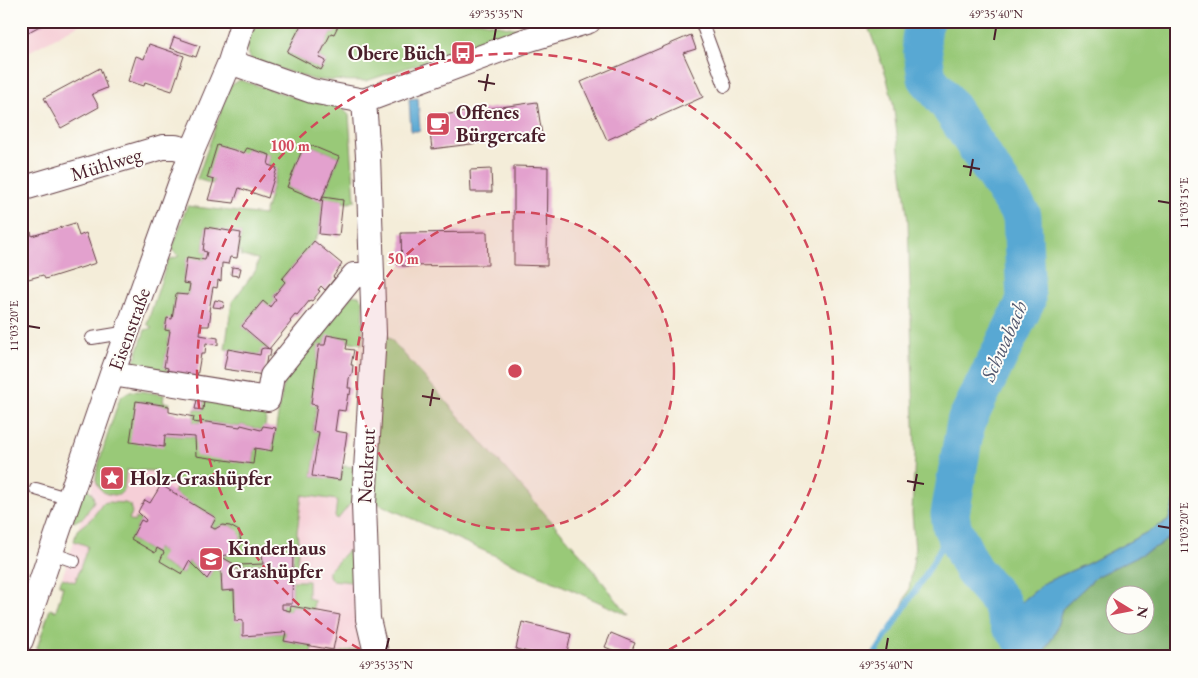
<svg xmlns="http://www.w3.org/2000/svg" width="1198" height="678" viewBox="0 0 1198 678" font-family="'EB Garamond',serif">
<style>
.built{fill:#f6cfd7}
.green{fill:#99c978;stroke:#727452;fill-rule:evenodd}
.forest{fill:#7aad68;stroke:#62664a;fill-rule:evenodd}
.water{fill:#58a8d3;stroke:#51647f}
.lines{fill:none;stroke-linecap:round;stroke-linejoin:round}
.stream{stroke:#58a8d3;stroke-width:6}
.river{stroke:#58a8d3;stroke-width:39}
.building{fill:#e3a1ce}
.service-casing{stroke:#643e45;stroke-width:14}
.minor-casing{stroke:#643e45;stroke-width:26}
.service{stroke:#fff;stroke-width:12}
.minor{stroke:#fff;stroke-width:24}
.ticks{fill:none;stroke:#4a1f2b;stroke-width:2}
.ring{fill:none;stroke:#d1495b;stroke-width:2.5;stroke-dasharray:9 6}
.labels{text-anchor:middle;stroke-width:4;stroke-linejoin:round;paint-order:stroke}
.poi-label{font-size:20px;font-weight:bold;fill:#4a1f2b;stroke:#fdfcf7;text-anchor:start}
.street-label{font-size:20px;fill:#4a1f2b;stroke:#fdfcf7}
.water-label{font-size:21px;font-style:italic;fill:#50566e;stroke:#fdfcf7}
.centre{fill:#d1495b;stroke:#fdfcf7;stroke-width:2.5}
.ring-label{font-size:15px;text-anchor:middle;font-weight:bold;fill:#d1495b;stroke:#fdfcf7;stroke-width:4;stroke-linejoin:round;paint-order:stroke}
.neatline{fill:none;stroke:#4a1f2b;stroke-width:2}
.ticks-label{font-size:12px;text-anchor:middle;fill:#4a1f2b}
</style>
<rect width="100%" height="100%" fill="#fdfcf7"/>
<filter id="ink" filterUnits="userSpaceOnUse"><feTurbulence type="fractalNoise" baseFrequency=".02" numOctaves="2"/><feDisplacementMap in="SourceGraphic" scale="10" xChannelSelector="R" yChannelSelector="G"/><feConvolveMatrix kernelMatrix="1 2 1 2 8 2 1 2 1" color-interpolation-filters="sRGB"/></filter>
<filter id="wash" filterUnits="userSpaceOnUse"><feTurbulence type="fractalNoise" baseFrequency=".0096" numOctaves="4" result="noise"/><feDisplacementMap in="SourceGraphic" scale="20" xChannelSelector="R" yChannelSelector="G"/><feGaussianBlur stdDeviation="1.12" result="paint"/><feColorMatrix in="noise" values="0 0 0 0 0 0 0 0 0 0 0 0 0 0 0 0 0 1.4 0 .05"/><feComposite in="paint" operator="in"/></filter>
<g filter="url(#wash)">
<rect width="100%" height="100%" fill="#f4edd9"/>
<!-- built -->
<path class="built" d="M 21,21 L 86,21 L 21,56 Z
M 103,452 L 354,499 L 355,616 L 360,648 L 344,650 L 338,654 L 320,656 L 152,657 L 75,582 L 62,578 Z"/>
<!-- green -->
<path class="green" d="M 255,21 L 303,21 L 287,52 L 321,70 L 326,61 L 319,57 L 331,33 L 334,34 L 340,22 L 344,24 L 346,21 L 478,21 L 519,29 L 520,31 L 366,81 L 315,80 L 252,60 C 242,48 251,34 255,21 Z
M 866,21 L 1177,21 L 1177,495 L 1168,521 L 1089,563 L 1046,582 L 1013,609 L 996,593 L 989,606 L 1011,657 L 867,657 L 876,649 L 897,619 L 909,589 L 915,551 L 912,513 L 915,455 L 908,221 L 893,103 L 886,75 Z
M 240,80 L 309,102 L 338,104 L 349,115 L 355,201 L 349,203 L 343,202 L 343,200 L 323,198 L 319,234 L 316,237 L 316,239 L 282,279 L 285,282 L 273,297 L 276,299 L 270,307 L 263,301 L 242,326 L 269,349 L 262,349 L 260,355 L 225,349 L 232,302 L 256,270 L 258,259 L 241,256 L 242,252 L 238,252 L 241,233 L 206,227 L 203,251 L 207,252 L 205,260 L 187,258 L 183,282 L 190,284 L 188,295 L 176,294 L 172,319 L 167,319 L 165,330 L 170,331 L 164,367 L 168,368 L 166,378 L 134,366 L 134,362 L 145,330 L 152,328 L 147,324 L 168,260 L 179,256 L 172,250 L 187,206 L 264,215 L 278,168 L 268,165 L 270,155 L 247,148 L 244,153 L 214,180 L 213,184 L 197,179 L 230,86 ZM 305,143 L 339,157 L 321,201 L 287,187 Z
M 352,295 L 359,296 L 363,300 L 362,344 L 347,341 L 347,339 L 327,336 L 325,345 L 319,345 L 311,403 L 317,405 L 313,431 L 319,432 L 312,476 L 340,480 L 343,466 L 355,467 L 354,499 L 338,519 L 335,517 L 337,500 L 302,495 L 297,532 L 299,548 L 297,560 L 299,568 L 295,573 L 292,573 L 293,549 L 263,551 L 263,564 L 241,565 L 240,567 L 233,567 L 233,564 L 220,556 C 255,555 241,513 215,529 L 211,527 L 216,518 L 174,493 L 178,485 L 164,478 L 158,479 L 158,471 L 126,470 L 124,490 L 119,495 C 106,495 100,493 96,480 C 94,473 116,409 120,398 C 131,386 150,393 164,395 L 163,402 L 170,403 L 169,406 L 136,401 L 165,435 L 195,437 L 253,464 L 255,448 L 272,450 L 284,381 Z
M 380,327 L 584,558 L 628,615 L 368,499 Z
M 204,401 L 267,412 L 265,427 L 261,430 L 241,425 L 240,427 L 201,421 L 200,423 L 193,422 L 195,409 L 203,410 Z
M 88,489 L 93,495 L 94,501 L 84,517 L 74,522 L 72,520 L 84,490 Z
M 108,502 L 125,503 L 130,505 L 132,513 L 129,519 L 134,522 L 136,518 L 141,520 L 131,539 L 154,553 L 157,548 L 164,552 L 160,562 L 182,574 L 189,561 L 207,579 L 214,568 L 221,572 L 222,590 L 234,590 L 235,620 L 243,620 L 243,636 L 283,633 L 283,631 L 286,632 L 284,641 L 312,646 L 311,655 C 330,658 345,650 363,648 L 371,657 L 57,657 L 43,654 L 42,657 L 34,657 L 50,609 L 56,611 L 63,586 L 59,585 L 62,578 L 75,582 L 88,546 L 74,541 L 77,530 L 92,518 L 103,503 Z
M 347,551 L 354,552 L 357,575 L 351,582 L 332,580 L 329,576 L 329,571 Z
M 292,581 L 308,581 L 308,598 L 314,600 L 313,610 L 291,606 L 290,611 L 282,609 L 282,604 L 292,603 Z"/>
<!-- forest -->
<path class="forest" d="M 1177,531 L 1177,657 L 1048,657 L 1045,650 L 1055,633 L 1062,609 L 1097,576 L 1160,545 ZM 1116,596 L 1146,596 L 1146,626 L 1116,626 Z"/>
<!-- water -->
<path class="water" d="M 915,21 L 930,21 L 924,34 L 928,42 L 927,52 L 944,86 L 949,105 C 925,88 908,76 910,43 C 910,39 913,37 914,33 C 916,29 915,25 915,21 Z
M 418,98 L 420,131 L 411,131 L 409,99 Z
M 1177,495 L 1177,531 L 1160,545 L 1097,576 L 1062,609 L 1055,633 L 1045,650 L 1048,657 L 1011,657 L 1004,637 L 1013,609 L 1046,582 L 1089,563 L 1168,521 Z"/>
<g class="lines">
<!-- stream -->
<path class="stream" d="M 1177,554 L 1174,601 L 1177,611
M 873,657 L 929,569 L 952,527"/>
<!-- river -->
<path class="river" d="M 924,21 L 921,40 L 927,78 L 949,105 L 1022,216 L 1026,301 L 966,422 L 950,514 L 952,527 L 973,570 L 1000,601 L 1009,622 L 1020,636"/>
</g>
<g id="blocks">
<!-- building -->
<path class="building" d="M 21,21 L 49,21 L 21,36 Z
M 303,21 L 346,21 L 344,24 L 340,22 L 334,34 L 331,33 L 319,57 L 326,61 L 321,70 L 287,52 Z
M 691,35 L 696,49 L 683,53 L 703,97 L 607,140 L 581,82 Z
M 174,37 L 200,46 L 196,57 L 170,48 Z
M 149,44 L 184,56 L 172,91 L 145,82 L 144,86 L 128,81 L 136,56 L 144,59 Z
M 100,68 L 107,88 L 92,94 L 99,107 L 61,128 L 44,98 Z
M 537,102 L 542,135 L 432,149 L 428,117 Z
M 305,143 L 339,157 L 321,201 L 287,187 Z
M 217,145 L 244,153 L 247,148 L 270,155 L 268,165 L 277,168 L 268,198 L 239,188 L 234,203 L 208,200 L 214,180 L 207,178 Z
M 514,166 L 548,167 L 547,266 L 514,265 Z
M 491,169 L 492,192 L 471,192 L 470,170 Z
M 323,197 L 343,200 L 339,236 L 319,234 Z
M 75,223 L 79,236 L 86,233 L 96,263 L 45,279 L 43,275 L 21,281 L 21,235 L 31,232 L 32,236 Z
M 206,227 L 241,233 L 237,258 L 230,257 L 228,264 L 222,263 L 221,281 L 218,280 L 217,288 L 213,287 L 209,311 L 211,312 L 209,326 L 201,326 L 200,335 L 218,338 L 218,345 L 206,343 L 205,354 L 201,354 L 196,383 L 166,379 L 168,368 L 164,367 L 170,331 L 165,330 L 167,318 L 172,319 L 176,294 L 188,295 L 190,284 L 183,283 L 187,257 L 205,260 L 207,252 L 203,251 Z
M 487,232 L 488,265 L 402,266 L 401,233 Z
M 314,241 L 342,264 L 333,277 L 335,278 L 325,290 L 321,286 L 318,290 L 320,291 L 312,301 L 310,300 L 297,316 L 295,315 L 290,321 L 291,322 L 269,349 L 242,326 L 263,301 L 270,307 L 276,299 L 273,297 L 285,282 L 282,279 Z
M 232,267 L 241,268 L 239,276 L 231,275 Z
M 215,300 L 224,302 L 223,308 L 213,307 Z
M 327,335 L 348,339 L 346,349 L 354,350 L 351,365 L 353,365 L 352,375 L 350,375 L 349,379 L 348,388 L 351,388 L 350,395 L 348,394 L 345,411 L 338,410 L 335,431 L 347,433 L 340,480 L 312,476 L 319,432 L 313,431 L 317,405 L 311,404 L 319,345 L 325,345 Z
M 264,348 L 271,349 L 270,356 L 267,356 L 264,375 L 224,369 L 228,349 L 260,355 L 261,349 Z
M 197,400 L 204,401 L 203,410 L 195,409 Z
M 136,401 L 169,406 L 169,412 L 194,417 L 193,422 L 200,423 L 200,421 L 240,427 L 241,425 L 261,430 L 263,426 L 276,428 L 272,451 L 255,448 L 253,464 L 196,456 L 195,437 L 165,435 L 164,447 L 130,442 Z
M 161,485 L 216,518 L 211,527 L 215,529 L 222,525 L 230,526 L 239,531 L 241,542 L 239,549 L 233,554 L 220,556 L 234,564 L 233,567 L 240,567 L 240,565 L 263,564 L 262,551 L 293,549 L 292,604 L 282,604 L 282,609 L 290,611 L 291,606 L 340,615 L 333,650 L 284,641 L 286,632 L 283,631 L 283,633 L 243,636 L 243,620 L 235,621 L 234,590 L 222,591 L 221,572 L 214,568 L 207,579 L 189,561 L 182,574 L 160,561 L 164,552 L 157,548 L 155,553 L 131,539 L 141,520 L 145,522 L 146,520 L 138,512 L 141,506 L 145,500 L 150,503 Z
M 522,622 L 571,634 L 566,657 L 548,657 L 516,649 Z
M 611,633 L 635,643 L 629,657 L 605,647 Z"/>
</g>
</g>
<g filter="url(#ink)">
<use href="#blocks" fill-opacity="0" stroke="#643e45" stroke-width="1"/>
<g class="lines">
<defs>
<path id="service" d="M 701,21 L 725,86
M 92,338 L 128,332
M 36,489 L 70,499
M 51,553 L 74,561"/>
<path id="minor" d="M 230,62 L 312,91 L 364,101 L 527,40 L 589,21
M 364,101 L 368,156 L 374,334 L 364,504 L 368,619 L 377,657
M 21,189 L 163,147 L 175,147 L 192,151
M 112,374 L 268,399 L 272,376 L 354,275 L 372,275
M 21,640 L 112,374 L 192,151 L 230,62 L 243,21"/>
</defs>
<!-- service casing -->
<use href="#service" class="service-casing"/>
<!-- minor casing -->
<use href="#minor" class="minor-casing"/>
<!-- service -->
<use href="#service" class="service"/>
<!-- minor -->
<use href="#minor" class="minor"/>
</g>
</g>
<!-- ticks -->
<path class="ticks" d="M 494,40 L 496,28M 994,40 L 996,28M 478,81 L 495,84M 485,91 L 488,74M 963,166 L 980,169M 970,176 L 973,159M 1158,201 L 1170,203M 28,326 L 40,328M 422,396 L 440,399M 430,406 L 433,389M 907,481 L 924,484M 914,491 L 917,474M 1158,526 L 1170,528M 386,650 L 389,638M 886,650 L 888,638"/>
<!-- distance rings -->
<circle cx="515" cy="371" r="159" fill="#d1495b" fill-opacity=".12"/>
<g class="ring">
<circle cx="515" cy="371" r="159"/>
<path d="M373 656A318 318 0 1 1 657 656"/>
</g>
<!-- icons -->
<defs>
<symbol id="bus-square" viewBox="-11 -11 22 22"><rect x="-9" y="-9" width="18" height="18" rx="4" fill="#d1495b" stroke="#fdfcf7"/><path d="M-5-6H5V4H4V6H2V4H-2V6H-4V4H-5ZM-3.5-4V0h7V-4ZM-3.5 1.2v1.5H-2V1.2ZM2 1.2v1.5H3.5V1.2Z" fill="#fff"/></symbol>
<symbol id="cafe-square" viewBox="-11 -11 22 22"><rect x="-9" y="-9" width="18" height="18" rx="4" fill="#d1495b" stroke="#fdfcf7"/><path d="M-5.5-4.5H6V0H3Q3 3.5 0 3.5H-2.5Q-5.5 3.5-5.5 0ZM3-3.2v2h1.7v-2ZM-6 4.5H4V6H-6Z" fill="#fff"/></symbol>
<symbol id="sight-square" viewBox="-11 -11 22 22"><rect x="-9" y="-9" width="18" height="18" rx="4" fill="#d1495b" stroke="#fdfcf7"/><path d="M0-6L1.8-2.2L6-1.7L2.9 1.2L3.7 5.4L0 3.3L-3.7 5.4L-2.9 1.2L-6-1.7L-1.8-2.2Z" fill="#fff"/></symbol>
<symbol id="school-square" viewBox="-11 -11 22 22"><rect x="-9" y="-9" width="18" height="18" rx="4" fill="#d1495b" stroke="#fdfcf7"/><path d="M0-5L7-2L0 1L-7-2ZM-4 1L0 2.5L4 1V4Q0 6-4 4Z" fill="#fff"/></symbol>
</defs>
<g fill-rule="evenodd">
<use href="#bus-square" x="449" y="39" width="28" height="28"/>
<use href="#cafe-square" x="424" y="110" width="28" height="28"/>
<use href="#sight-square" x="98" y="464" width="28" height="28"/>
<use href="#school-square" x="197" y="545" width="28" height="28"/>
</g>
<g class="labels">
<!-- poi labels -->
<g class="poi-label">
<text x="446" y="60" text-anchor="end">Obere Büch</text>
<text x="456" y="119">Offenes<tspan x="456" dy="23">Bürgercafe</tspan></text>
<text x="130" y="485">Holz-Grashüpfer</text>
<text x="228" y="555">Kinderhaus<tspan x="228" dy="23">Grashüpfer</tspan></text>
</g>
<!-- street labels -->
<g class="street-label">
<text transform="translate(106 164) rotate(-17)" y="7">Mühlweg</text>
<text transform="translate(129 329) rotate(-70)" y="7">Eisenstraße</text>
<text transform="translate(366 466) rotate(-87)" y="7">Neukreut</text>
</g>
<!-- water labels -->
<g class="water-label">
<text transform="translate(1004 341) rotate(-66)" y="7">Schwabach</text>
</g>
</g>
<circle cx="515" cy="371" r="8" class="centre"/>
<g class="ring-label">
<text x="290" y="151">100 m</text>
<text x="403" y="264">50 m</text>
</g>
<!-- margin -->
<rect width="1198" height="678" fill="none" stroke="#fdfcf7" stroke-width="55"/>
<!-- north arrow -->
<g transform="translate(1130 610) rotate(100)"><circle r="24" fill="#fdfcf7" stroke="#b5a4a5"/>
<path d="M0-4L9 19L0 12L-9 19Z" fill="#d1495b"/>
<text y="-8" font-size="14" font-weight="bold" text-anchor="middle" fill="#4a1f2b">N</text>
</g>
<rect x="28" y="28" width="1142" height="622" class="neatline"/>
<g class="ticks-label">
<text x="496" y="18">49°35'35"N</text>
<text x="996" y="18">49°35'40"N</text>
<text transform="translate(1184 203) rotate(-90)" y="4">11°03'15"E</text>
<text transform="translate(14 326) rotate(-90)" y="4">11°03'20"E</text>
<text transform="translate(1184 528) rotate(-90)" y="4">11°03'20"E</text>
<text x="386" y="669">49°35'35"N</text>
<text x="886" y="669">49°35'40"N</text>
</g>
</svg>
